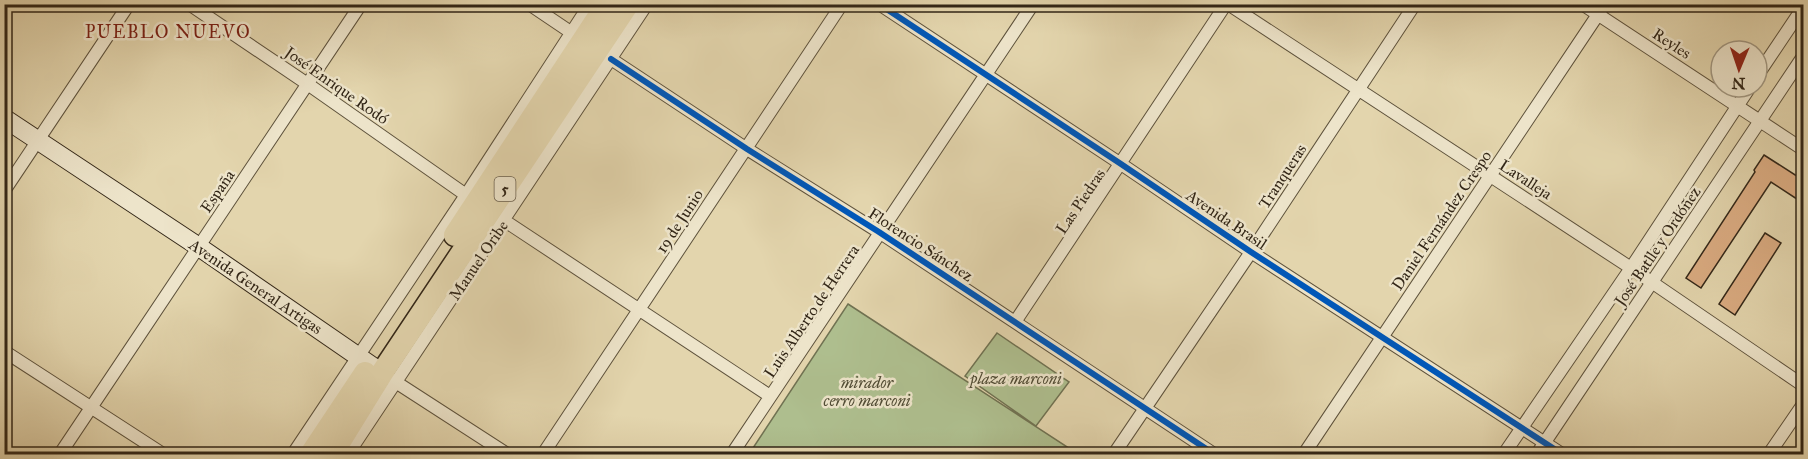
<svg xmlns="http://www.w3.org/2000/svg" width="1808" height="459" viewBox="0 0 1808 459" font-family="'IM FELL Great Primer',serif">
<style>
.green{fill:#aebe8e;stroke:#707252;stroke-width:1.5}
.building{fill:#daab81;stroke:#322617;stroke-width:1.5}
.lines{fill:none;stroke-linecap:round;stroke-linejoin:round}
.street-casing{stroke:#5e523c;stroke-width:14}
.secondary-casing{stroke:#322617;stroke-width:20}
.highway-casing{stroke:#322617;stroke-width:25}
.street{stroke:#ede4ca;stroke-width:12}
.secondary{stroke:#ede4ca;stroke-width:18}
.highway{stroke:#e3d5ad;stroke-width:22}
.cycleway-casing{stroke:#ede4ca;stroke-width:10}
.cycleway{stroke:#0057b8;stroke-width:6}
.labels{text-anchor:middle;stroke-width:5;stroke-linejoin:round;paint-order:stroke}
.shield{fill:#ede4ca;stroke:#6a5f4d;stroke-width:1.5}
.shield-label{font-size:15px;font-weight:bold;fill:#322617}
.street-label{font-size:16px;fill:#322617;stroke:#ede4ca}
.park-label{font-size:16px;font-style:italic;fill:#514c35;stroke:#ede4ca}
.neighbourhood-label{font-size:18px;letter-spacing:1.5px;fill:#7a1f14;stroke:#ede4ca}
</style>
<rect width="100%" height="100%" fill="#e3d5ad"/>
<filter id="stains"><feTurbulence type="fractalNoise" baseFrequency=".00333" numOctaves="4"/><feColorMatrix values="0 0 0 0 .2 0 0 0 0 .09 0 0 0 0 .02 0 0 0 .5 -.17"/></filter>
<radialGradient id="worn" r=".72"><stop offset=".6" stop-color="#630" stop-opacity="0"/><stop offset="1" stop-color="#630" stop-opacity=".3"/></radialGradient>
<!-- green -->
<path class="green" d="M 848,304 L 1078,454 L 749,454 Z
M 997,333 L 1069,382 L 1036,426 L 965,376 Z"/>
<!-- building -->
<path class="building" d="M 1764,155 L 1803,180 L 1803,203 L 1771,182 L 1701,288 L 1686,278 L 1755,172 L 1754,170 Z
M 1765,233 L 1781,243 L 1735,315 L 1719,304 Z"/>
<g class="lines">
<defs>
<path id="street" d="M 189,4 L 309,85 L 466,195
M 529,4 L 572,33
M 879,4 L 1121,164 L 1251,252 L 1562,454
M 1228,4 L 1631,268 L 1804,386
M 1582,4 L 1804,150
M 611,59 L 747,149 L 879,232 L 1214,454
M 1757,76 L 1804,6
M 4,191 L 129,4
M 505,221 L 770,396
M 1015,322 L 1226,4
M 4,351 L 163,454
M 391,379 L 507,454
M 60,454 L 361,4
M 293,454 L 466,195 L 590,4
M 348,454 L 647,4
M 543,454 L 842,4
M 732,454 L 1033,4
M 1114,454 L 1251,252 L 1415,4
M 1304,454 L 1605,4
M 1504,454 L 1631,268 L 1750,87
M 1537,454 L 1804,55
M 1769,454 L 1804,403"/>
<path id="secondary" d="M 4,118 L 199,247 L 382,373"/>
<path id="highway" d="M 455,235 L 607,4
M 311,454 L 365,373
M 332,454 L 382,373 L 628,4"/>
</defs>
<!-- street casing -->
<use href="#street" class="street-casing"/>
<!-- secondary casing -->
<use href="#secondary" class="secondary-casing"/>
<!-- highway casing -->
<use href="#highway" class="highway-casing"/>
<!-- street -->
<use href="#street" class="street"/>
<!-- secondary -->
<use href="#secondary" class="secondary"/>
<!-- highway -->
<use href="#highway" class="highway"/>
<defs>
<path id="cycleway" d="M 879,4 L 1121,164 L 1251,252 L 1562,454
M 611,59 L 747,149 L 879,232 L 1214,454"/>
</defs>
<!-- cycleway casing -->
<use href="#cycleway" class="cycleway-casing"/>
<!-- cycleway -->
<use href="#cycleway" class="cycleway"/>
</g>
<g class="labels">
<!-- shield labels -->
<rect class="shield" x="494.5" y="177" width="21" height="24" rx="4.5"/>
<g class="shield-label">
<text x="505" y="194">5</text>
</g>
<!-- street labels -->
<g class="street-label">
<text transform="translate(1672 43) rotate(33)" y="6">Reyles</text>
<text transform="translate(337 85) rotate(35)" y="6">José Enrique Rodó</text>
<text transform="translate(1282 176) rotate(-57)" y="6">Tranqueras</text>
<text transform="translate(1526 179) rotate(33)" y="6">Lavalleja</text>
<text transform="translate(217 191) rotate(-56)" y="6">España</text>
<text transform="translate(1080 201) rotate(-56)" y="6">Las Piedras</text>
<text transform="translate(1227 219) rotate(34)" y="6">Avenida Brasil</text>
<text transform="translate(1441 220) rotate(-56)" y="6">Daniel Fernández Crespo</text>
<text transform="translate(679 221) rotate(-57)" y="6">19 de Junio</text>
<text transform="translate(921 244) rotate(33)" y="6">Florencio Sánchez</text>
<text transform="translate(1657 246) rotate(-56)" y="6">José Batlle y Ordóñez</text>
<text transform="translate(478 260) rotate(-56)" y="6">Manuel Oribe</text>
<text transform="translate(256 286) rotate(34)" y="6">Avenida General Artigas</text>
<text transform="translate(811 311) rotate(-56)" y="6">Luis Alberto de Herrera</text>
</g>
<!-- park labels -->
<g class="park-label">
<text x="1016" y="384">plaza marconi</text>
<text x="867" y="388">mirador<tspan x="867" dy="18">cerro marconi</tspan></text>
</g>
<!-- neighbourhood labels -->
<g class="neighbourhood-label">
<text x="168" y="38">PUEBLO NUEVO</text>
</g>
</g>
<!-- margin -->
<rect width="1808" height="459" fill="none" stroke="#e3d5ad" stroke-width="24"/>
<rect x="6" y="6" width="1796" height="447" fill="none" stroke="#322617" stroke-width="3"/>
<rect x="12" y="12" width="1784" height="435" fill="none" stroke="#322617" stroke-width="1.5"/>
<!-- north arrow -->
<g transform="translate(1739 69) rotate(182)"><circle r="28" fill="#ede4ca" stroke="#a29882" stroke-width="1.5"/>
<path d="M0-4.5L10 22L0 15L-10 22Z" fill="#8f2418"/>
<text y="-9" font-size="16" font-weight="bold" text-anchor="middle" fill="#322617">N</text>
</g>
<rect width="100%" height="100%" filter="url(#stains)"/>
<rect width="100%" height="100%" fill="url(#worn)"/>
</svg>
